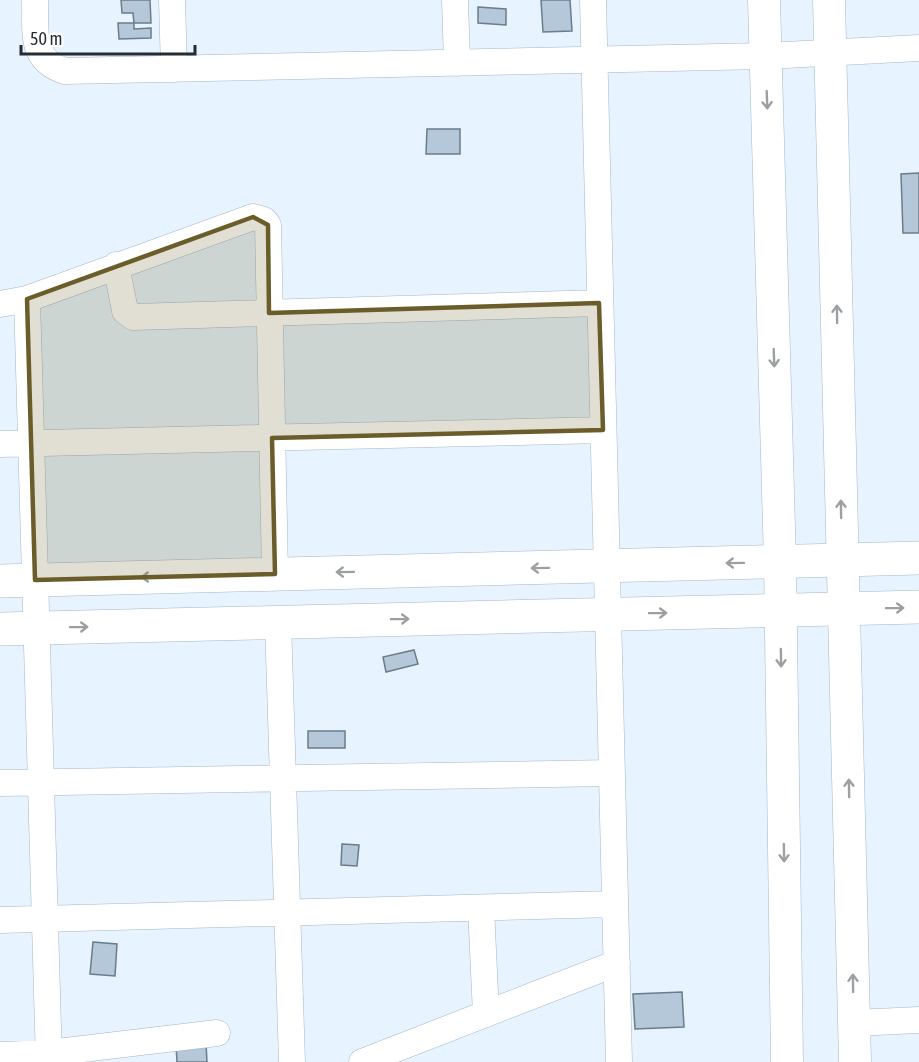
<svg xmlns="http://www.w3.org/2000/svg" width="919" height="1062" viewBox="0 0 919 1062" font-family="'Asap Condensed',sans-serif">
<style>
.building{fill:#b5c8d9;stroke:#6b7c8b;stroke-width:1.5}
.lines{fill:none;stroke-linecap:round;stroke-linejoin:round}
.minor-casing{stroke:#a4b7c8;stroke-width:27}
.tertiary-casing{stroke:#a4b7c8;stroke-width:33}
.secondary-casing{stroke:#a4b7c8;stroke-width:34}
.minor{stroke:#fff;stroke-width:26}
.tertiary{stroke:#fff;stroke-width:32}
.secondary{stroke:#fff;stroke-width:33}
.oneway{stroke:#9da0a3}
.marked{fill:#6a5d2a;fill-opacity:0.2;stroke:#6a5d2a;stroke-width:4.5;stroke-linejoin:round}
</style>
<rect width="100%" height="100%" fill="#e7f3fe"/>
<!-- building -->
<path class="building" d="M 121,0 L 150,0 L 151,23 L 134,23 L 133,13 L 122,13 Z
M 541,0 L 570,0 L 572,31 L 543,32 Z
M 478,7 L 506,9 L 506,25 L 478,23 Z
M 118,23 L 134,23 L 134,29 L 151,28 L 151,38 L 119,39 Z
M 427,129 L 460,129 L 460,154 L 426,154 Z
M 919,173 L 919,233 L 903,233 L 901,174 Z
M 414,650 L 418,664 L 386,672 L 383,657 Z
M 308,731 L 345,731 L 345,748 L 308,748 Z
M 342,844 L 359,845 L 357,866 L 341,865 Z
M 93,942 L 117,944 L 115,976 L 90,974 Z
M 682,992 L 684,1027 L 635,1029 L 633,994 Z
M 206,1043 L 207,1062 L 177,1062 L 176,1045 Z"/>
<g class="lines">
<defs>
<path id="minor" d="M 35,0 C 36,31 29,60 65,71 L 766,56 L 919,48
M 172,0 L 174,69
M 455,0 L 457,63
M 593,0 L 619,1062
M 116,265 L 125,311 L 133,317 L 599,303
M 27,299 L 49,1062
M 0,304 L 27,299 L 253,217 L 264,220 L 268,225 L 275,574
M 0,444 L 603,430
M 278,622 L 292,1062
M 0,783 L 612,773
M 481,908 L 486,1014
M 0,920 L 615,904
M 854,1023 L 919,1020
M 0,1055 L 49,1053 L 217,1033
M 362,1062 L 617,963"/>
<path id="tertiary" d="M 764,0 L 780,562 L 787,1062
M 829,0 L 855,1062"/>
<path id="secondary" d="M 0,581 L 919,558
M 0,629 L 919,607"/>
</defs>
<!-- minor casing -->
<use href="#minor" class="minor-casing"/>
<!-- tertiary casing -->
<use href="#tertiary" class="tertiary-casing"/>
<!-- secondary casing -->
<use href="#secondary" class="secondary-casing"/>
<!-- minor -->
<use href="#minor" class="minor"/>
<!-- tertiary -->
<use href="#tertiary" class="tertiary"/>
<!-- secondary -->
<use href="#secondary" class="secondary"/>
</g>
<!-- one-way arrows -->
<defs><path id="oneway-shaft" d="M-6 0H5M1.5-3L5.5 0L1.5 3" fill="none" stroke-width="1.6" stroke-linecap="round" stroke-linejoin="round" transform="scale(1.5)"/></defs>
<g class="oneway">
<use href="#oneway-shaft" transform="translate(767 100) rotate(88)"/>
<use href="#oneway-shaft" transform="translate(837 314) rotate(-91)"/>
<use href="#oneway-shaft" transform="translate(774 358) rotate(88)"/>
<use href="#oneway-shaft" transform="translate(841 509) rotate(-91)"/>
<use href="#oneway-shaft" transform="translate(735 563) rotate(179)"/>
<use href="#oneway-shaft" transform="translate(540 568) rotate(179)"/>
<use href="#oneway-shaft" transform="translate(345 572) rotate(179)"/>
<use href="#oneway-shaft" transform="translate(150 577) rotate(179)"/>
<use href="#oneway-shaft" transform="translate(895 608) rotate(-1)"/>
<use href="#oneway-shaft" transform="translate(658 613) rotate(-1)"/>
<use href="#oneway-shaft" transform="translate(400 619) rotate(-1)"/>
<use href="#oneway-shaft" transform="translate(79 627) rotate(-1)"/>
<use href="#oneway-shaft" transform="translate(781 658) rotate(89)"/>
<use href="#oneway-shaft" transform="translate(849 788) rotate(-91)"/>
<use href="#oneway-shaft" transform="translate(784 853) rotate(89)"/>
<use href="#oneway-shaft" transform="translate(853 983) rotate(-91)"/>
</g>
<!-- marked area -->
<path class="marked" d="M 253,217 L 268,225 L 269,313 L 599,303 L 603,430 L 272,438 L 275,574 L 35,580 L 27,299 Z"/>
<!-- scale -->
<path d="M21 45v9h174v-9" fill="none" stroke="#252c33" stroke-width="3"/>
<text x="30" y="45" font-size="18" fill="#252c33" stroke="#ffffff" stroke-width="4.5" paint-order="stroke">50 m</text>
</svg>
